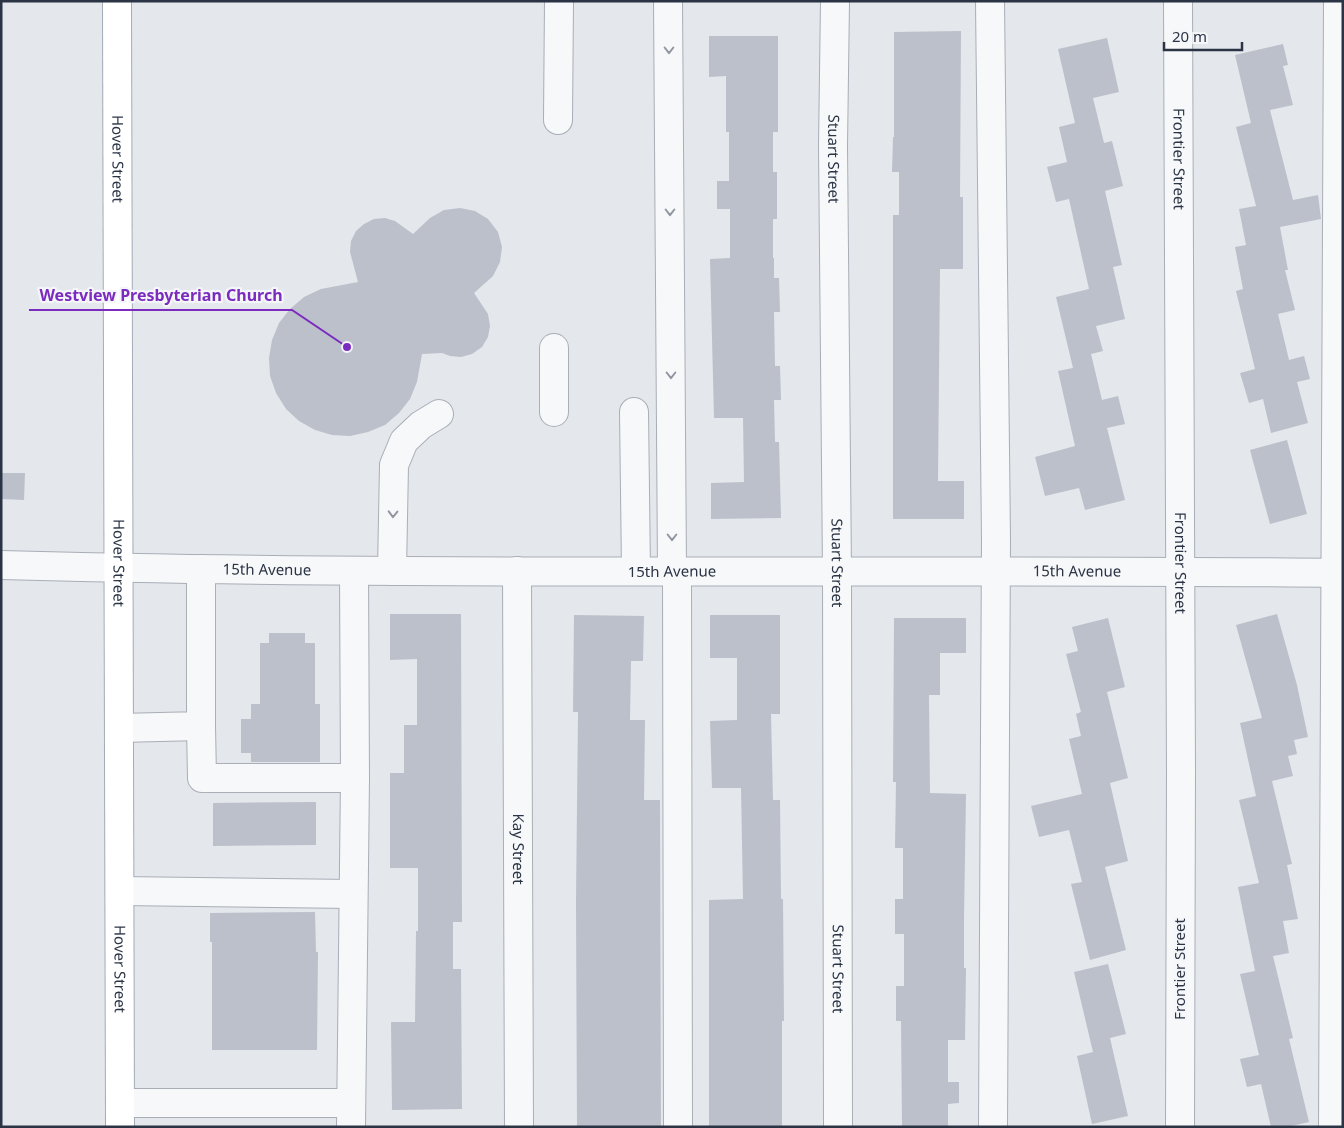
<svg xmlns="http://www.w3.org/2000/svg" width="1344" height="1128" viewBox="0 0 1344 1128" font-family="'Noto Sans',sans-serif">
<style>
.building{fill:#bbc0ca}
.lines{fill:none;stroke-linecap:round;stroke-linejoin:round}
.minor-casing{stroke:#a9aeb7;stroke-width:30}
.major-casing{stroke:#a3abb8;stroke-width:30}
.minor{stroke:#f7f8fa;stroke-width:28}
.major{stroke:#fff;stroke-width:28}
.oneway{stroke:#9196a0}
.labels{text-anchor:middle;stroke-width:4.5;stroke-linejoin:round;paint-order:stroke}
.street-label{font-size:15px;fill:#2b3445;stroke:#f4f6f9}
.leader{fill:none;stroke:#7b2cbf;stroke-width:2}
.callout-dot{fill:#7b2cbf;stroke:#f4f6f9;stroke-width:2}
.callout-label{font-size:16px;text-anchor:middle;font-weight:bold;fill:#7b2cbf;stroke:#f4f6f9;stroke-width:4.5;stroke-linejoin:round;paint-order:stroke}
</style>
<rect width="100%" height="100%" fill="#e4e7ec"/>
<!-- building -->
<path class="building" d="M 961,31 L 960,197 L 963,197 L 963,269 L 940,269 L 938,481 L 964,481 L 964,519 L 893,519 L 893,215 L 899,215 L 899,172 L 892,172 L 893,137 L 894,137 L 894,32 Z
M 709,36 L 778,36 L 778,132 L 773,132 L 773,172 L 777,172 L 777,219 L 773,219 L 773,258 L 774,258 L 774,278 L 779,278 L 780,312 L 774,312 L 775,366 L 780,366 L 781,400 L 774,400 L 775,442 L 779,442 L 781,518 L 711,519 L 711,483 L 744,482 L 743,418 L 714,418 L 710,259 L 730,258 L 730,209 L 717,209 L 717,181 L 729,181 L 729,132 L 726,132 L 726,76 L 709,77 Z
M 1107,38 L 1119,92 L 1093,98 L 1104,143 L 1112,141 L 1123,186 L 1105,191 L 1122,265 L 1113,267 L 1125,319 L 1096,326 L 1103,351 L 1091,354 L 1102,400 L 1118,396 L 1125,424 L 1107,428 L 1125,500 L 1085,510 L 1079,488 L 1045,496 L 1035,457 L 1075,446 L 1058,371 L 1073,368 L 1056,297 L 1089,289 L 1069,199 L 1056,202 L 1047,167 L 1067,162 L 1059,127 L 1075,123 L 1058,49 Z
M 1283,44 L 1288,65 L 1283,66 L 1293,105 L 1270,110 L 1293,200 L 1318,195 L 1321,219 L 1280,227 L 1288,270 L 1285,270 L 1295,310 L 1278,314 L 1289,360 L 1304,356 L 1310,379 L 1297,382 L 1308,423 L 1271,433 L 1263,399 L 1249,403 L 1240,373 L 1255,369 L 1236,291 L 1243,289 L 1235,247 L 1246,245 L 1239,209 L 1256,206 L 1236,127 L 1251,123 L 1235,55 Z
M 460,208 L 475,211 L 488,219 L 498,232 L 502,247 L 500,262 L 493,276 L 474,293 L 488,314 L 490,326 L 488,337 L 482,347 L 472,354 L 461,357 L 450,356 L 442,353 L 422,354 L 417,382 L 410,399 L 399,413 L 385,425 L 368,432 L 350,436 L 332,435 L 315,430 L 299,421 L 286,409 L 276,393 L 270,376 L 269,358 L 272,340 L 279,323 L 290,309 L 304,297 L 321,289 L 358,282 L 350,252 L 351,241 L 356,231 L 364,224 L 374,219 L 385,218 L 395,221 L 413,234 L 430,218 L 444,210 Z
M 1287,440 L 1307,514 L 1270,524 L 1250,450 Z
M 1,473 L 25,473 L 24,500 L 1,499 Z
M 390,614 L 461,614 L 462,922 L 453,922 L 453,969 L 461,969 L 462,1109 L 392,1110 L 391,1022 L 415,1022 L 416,931 L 418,931 L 418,868 L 390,868 L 390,773 L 404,773 L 404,725 L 417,725 L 417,659 L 390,660 Z
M 1277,614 L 1297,685 L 1308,737 L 1294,740 L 1297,754 L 1288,756 L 1293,776 L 1272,781 L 1292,864 L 1287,865 L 1298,919 L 1283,921 L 1289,953 L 1273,956 L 1293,1038 L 1289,1039 L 1309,1122 L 1287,1127 L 1271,1127 L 1261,1084 L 1247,1087 L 1240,1059 L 1259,1055 L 1240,974 L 1255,971 L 1238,887 L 1259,883 L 1239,800 L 1256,796 L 1240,723 L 1262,718 L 1236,625 Z
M 574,615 L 644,616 L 643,661 L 631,661 L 630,720 L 645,720 L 644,800 L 660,800 L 661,1127 L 577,1127 L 576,902 L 578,712 L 573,712 Z
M 710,615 L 780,615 L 780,714 L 771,714 L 773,800 L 780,800 L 781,899 L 783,899 L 784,1021 L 782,1021 L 782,1127 L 709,1127 L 709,900 L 743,899 L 741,788 L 712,788 L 710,721 L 737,720 L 737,658 L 710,658 Z
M 894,618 L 966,618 L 966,653 L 940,653 L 940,695 L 929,695 L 930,793 L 966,794 L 964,917 L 964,968 L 966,968 L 965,1040 L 948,1040 L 948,1082 L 959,1082 L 959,1103 L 948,1104 L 948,1127 L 902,1127 L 901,1021 L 896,1021 L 896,986 L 904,986 L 904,934 L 895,934 L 895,899 L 903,899 L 903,848 L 895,848 L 896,782 L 893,782 Z
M 1108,618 L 1125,687 L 1107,692 L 1128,778 L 1110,783 L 1128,861 L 1105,867 L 1126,950 L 1090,960 L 1071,884 L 1082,882 L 1069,830 L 1039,837 L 1031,806 L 1082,794 L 1069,739 L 1081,736 L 1076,714 L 1081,712 L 1066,654 L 1078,651 L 1072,627 Z
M 269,633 L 305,633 L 305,643 L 315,643 L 315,704 L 320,704 L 320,762 L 251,762 L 251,753 L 241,753 L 241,719 L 251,719 L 251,704 L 260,704 L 260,643 L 269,643 Z
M 316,802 L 316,845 L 213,846 L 213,803 Z
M 315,912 L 316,952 L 318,952 L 317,1050 L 212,1050 L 212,942 L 210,942 L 210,913 Z
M 1108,964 L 1126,1034 L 1110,1038 L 1128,1116 L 1092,1124 L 1077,1056 L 1093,1052 L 1074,972 Z"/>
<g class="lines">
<defs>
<g id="minor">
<path d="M 668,1 L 672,571"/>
<path id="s1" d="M 835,1 L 833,146 L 837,571 L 838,1127"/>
<path d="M 990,1 L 996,540 L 993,1127"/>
<path id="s2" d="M 1178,1 L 1181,773 L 1180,1127"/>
<path d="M 558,120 L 559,1"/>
<path d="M 554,412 L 554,348"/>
<path d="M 634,412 L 636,571"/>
<path id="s3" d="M 1,565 C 448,577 896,568 1343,573"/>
<path d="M 392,571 L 394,465 L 404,441 L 421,425 L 439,414"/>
<path id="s4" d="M 517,571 L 519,1127"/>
<path d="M 677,571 L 678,1127"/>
<path d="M 201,726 L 202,778 L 355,778"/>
<path d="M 119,728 L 201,726 L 201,569"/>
<path d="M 120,891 L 352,894"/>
<path d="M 120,1103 L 351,1103"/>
<path d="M 351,1127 L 355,778 L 354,571"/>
<path d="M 1333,1127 L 1338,1"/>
</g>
<g id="major">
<path id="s5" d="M 117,1 L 120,1127"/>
</g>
</defs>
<!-- minor casing -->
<use href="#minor" class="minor-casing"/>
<!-- major casing -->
<use href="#major" class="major-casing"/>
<!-- minor -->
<use href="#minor" class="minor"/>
<!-- major -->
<use href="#major" class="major"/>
</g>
<!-- one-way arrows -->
<defs><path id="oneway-chevron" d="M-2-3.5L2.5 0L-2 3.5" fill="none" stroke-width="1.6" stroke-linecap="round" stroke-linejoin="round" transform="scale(1.25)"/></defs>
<g class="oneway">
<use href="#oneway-chevron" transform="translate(669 50) rotate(90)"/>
<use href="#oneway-chevron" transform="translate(670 212) rotate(90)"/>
<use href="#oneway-chevron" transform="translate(671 375) rotate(90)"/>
<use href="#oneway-chevron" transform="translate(393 514) rotate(91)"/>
<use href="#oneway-chevron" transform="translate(672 537) rotate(90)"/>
</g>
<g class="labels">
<!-- street labels -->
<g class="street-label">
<text dy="5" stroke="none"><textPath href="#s5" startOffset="158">Hover Street</textPath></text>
<text dy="5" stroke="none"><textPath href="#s1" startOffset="158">Stuart Street</textPath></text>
<text dy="5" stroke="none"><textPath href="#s2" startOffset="158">Frontier Street</textPath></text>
<text dy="5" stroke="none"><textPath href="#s5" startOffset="562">Hover Street</textPath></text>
<text dy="5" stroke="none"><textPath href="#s1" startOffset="562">Stuart Street</textPath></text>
<text dy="5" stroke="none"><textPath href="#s2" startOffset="562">Frontier Street</textPath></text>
<text dy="5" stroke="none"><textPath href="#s3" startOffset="266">15th Avenue</textPath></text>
<text dy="5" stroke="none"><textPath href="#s3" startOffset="671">15th Avenue</textPath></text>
<text dy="5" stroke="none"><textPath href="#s3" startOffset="1076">15th Avenue</textPath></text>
<text dy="5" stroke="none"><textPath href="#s4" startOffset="278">Kay Street</textPath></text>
<text dy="5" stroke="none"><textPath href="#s5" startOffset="968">Hover Street</textPath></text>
<text dy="5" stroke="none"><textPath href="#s1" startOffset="968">Stuart Street</textPath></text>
<text transform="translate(1180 969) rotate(-90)" y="5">Frontier Street</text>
</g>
</g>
<!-- callouts -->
<path class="leader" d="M347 347L292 310H29"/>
<circle class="callout-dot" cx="347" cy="347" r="5"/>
<g class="callout-label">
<text x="161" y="301">Westview Presbyterian Church</text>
</g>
<!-- border -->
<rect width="1344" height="1128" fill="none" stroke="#2b3445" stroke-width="5"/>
<!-- scale -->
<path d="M1164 42v8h78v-8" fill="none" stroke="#2b3445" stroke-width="2.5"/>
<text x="1172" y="42" font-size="15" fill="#2b3445" stroke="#f4f6f9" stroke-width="4" paint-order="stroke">20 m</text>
</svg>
